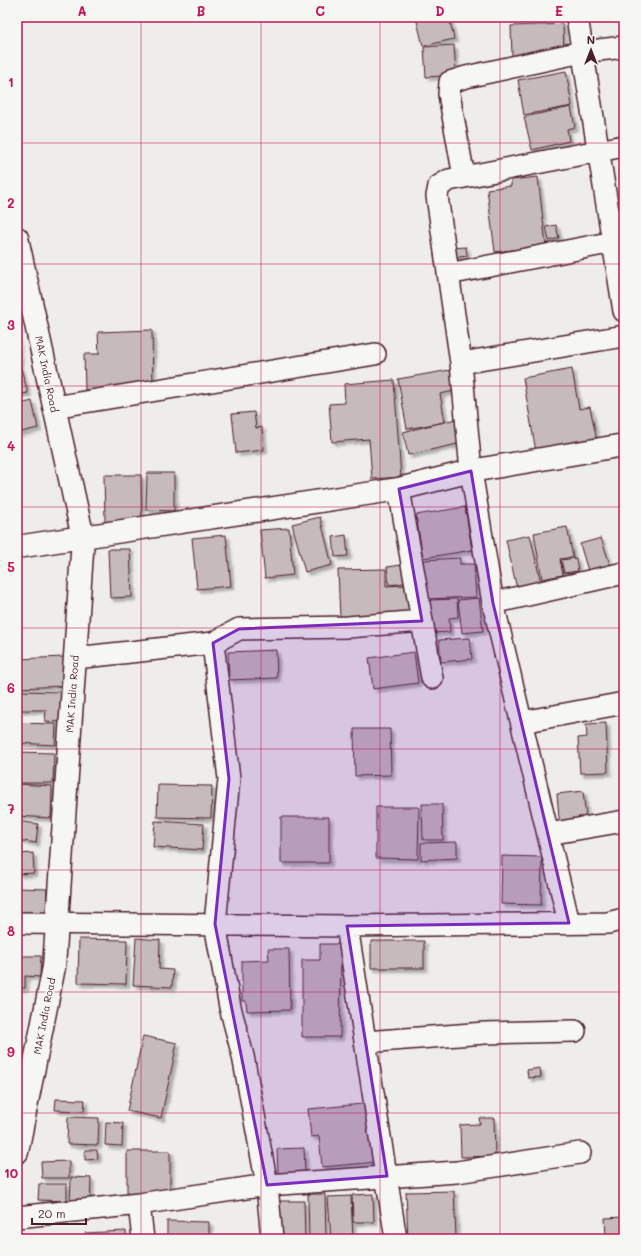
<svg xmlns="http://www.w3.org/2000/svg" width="641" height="1256" viewBox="0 0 641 1256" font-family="Mali,sans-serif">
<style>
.building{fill:#c6babb;stroke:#4a1f2b;filter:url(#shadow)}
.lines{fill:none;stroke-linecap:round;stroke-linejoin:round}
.street-casing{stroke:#4a1f2b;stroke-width:24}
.secondary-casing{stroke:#4a1f2b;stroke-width:25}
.street{stroke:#f6f6f2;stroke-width:21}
.secondary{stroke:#f6f6f2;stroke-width:22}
.marked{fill:#7b2cbf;fill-opacity:0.2;stroke:#7b2cbf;stroke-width:3;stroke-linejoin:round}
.grid{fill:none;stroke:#c2185b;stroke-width:1;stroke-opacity:0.55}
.labels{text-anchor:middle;stroke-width:4;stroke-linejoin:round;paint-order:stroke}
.street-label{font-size:10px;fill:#4a1f2b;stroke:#f6f6f2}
.neatline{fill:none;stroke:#c2185b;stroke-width:1.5}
.grid-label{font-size:13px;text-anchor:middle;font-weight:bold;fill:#c2185b}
</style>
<defs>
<filter id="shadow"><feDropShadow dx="3.5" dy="3.5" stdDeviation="1" flood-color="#0004"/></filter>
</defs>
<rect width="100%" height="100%" fill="#efedea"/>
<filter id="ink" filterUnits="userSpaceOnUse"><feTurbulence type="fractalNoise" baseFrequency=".025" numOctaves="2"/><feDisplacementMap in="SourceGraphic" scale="8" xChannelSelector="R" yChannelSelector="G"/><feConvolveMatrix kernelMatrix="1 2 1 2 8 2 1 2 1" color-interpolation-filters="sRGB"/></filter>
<g filter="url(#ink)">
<!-- building -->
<path class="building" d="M 416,17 L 449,17 L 454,39 L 423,46 Z
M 563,24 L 564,54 L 512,56 L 511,26 Z
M 454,45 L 456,75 L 426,77 L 424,47 Z
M 566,71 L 572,106 L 524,115 L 518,80 Z
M 571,107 L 575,127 L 567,129 L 569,141 L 532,150 L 524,117 Z
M 538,177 L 546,246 L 495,252 L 487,189 L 511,186 L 511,180 Z
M 556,225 L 559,238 L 549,241 L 546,227 Z
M 466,247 L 467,256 L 452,258 L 451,248 Z
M 152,330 L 153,389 L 85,390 L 84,354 L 99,354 L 98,332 Z
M 17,338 L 20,363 L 17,364 Z
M 20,365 L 28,393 L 17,395 L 17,366 Z
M 572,369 L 579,409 L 590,407 L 597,441 L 536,452 L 523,378 Z
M 450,370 L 454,391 L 440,394 L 445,422 L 407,429 L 398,379 Z
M 394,380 L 401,477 L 372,479 L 369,439 L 332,442 L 329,404 L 345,403 L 344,384 Z
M 32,401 L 38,428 L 17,433 L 17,405 Z
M 254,412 L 256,428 L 262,427 L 264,450 L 236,453 L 232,414 Z
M 456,419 L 462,443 L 408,455 L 403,432 Z
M 147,473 L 174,473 L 174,511 L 146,510 Z
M 104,475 L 141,475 L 142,521 L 105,522 Z
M 465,507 L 472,550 L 423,558 L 416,515 Z
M 320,517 L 332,565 L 305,572 L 292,524 Z
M 567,527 L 573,557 L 560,559 L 563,575 L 542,579 L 534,533 Z
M 289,528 L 293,575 L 265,578 L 260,530 Z
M 226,535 L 231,586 L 197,589 L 192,538 Z
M 346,535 L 348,556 L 335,557 L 333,537 Z
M 530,535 L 541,583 L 517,589 L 506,540 Z
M 601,538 L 611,567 L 589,574 L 580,544 Z
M 108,549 L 130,549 L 132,597 L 110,598 Z
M 460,558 L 460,564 L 474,564 L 476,597 L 425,599 L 423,560 Z
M 576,558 L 578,571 L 564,573 L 561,560 Z
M 402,565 L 404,583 L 389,585 L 387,567 Z
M 386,569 L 386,586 L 409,585 L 410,615 L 340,618 L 338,570 Z
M 479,598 L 483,631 L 462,633 L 458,600 Z
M 457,599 L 458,617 L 449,618 L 450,632 L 432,633 L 430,600 Z
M 470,638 L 472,659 L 441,662 L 439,640 Z
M 276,650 L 277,678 L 229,680 L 228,652 Z
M 414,652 L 418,683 L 373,689 L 369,658 Z
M 64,657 L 65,686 L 17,688 L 17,659 Z
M 19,691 L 61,692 L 60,722 L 45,721 L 46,710 L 19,710 Z
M 17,723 L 56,724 L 55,745 L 17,743 Z
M 606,723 L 608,772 L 580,773 L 578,738 L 587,737 L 586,724 Z
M 354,729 L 390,729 L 391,775 L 355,776 Z
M 17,752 L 54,753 L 53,783 L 17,783 Z
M 17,784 L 52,786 L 51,818 L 17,816 Z
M 158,785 L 212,786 L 211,818 L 157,817 Z
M 583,791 L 587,826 L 560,829 L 557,794 Z
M 422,804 L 442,804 L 443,840 L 423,840 Z
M 376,807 L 419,807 L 418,859 L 376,858 Z
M 281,817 L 329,817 L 329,863 L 281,863 Z
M 17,821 L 38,824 L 36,843 L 17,840 Z
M 155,821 L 204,824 L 202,850 L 153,847 Z
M 457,842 L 457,858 L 421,860 L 421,843 Z
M 33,853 L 34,873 L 17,874 L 17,854 Z
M 502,856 L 542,857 L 541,905 L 501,904 Z
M 17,888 L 47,889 L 46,918 L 17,917 Z
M 136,938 L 160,940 L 159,969 L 173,970 L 172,987 L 133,985 Z
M 79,939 L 127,940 L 126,984 L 78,983 Z
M 371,941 L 424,941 L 424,968 L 371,968 Z
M 320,944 L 341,944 L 340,1037 L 302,1037 L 302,960 L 320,960 Z
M 268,949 L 289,949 L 290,1010 L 247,1011 L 246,1001 L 242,1001 L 242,961 L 269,960 Z
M 20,956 L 41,956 L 40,977 L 25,976 L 25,988 L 17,988 L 17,965 L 20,965 Z
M 143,1036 L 177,1043 L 161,1118 L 127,1111 Z
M 540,1068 L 541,1077 L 528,1078 L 527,1070 Z
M 56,1099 L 85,1100 L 84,1111 L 55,1110 Z
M 373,1103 L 378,1162 L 322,1167 L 319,1136 L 311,1137 L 308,1109 Z
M 68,1117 L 99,1118 L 98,1145 L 67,1144 Z
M 479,1118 L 494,1118 L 495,1156 L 461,1157 L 460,1125 L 480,1124 Z
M 106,1122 L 123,1123 L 122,1146 L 105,1145 Z
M 304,1148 L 305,1172 L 278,1173 L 277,1149 Z
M 85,1150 L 97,1150 L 98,1159 L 85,1160 Z
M 127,1151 L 170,1151 L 170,1194 L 127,1194 Z
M 69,1161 L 69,1178 L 42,1178 L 41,1162 Z
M 71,1177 L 91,1178 L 90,1207 L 70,1206 Z
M 39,1184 L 67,1184 L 67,1201 L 38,1200 Z
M 454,1191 L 456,1237 L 408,1239 L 406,1192 Z
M 308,1194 L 325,1194 L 326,1239 L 309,1239 Z
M 373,1194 L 374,1222 L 353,1222 L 352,1195 Z
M 351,1196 L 353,1239 L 331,1239 L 328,1197 Z
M 279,1201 L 304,1201 L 305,1239 L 281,1239 Z
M 624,1217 L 624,1239 L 606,1239 L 605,1218 Z
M 167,1221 L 209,1222 L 209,1239 L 167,1239 Z
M 126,1231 L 126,1239 L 85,1239 L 85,1233 Z"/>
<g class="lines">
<defs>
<path id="street" d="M 577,17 L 624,311
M 464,177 L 449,94 L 450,82 L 466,77 L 582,52 L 624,47
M 448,274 L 624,240
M 461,363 L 624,336
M 54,407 L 375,354
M 399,489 L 432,678
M 493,603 L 624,573
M 213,643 L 229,779 L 215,924 L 230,1007 L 243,1056 L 267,1185 L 272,1239
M 75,658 L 213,643 L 239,629 L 348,627 L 422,621
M 522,722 L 624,703
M 548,834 L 624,821
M 17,923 L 347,926 L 396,1239
M 569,923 L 493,603 L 471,471 L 461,363 L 437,196 L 439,186 L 449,180 L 624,146
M 347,926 L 608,923 L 624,919
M 365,1042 L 485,1033 L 575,1031
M 139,1204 L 143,1239
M 17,1217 L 139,1204 L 267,1185 L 457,1172 L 580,1153"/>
<path id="secondary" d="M 17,238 L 83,538 L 54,967 L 17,1152
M 17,547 L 399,489 L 471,471 L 624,445"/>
</defs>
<!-- street casing -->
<use href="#street" class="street-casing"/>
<!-- secondary casing -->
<use href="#secondary" class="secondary-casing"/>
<!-- street -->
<use href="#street" class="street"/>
<!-- secondary -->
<use href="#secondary" class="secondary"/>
</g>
</g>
<!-- marked area -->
<path class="marked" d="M 471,471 L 493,603 L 569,923 L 347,926 L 387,1176 L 267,1185 L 215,924 L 229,779 L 213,643 L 239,629 L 422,621 L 399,489 Z"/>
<!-- grid -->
<path class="grid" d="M 141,17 L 141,1239M 261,17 L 261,1239M 380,17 L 380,1239M 500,17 L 500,1239M 17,143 L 624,143M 17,264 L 624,264M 17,386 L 624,386M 17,507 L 624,507M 17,628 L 624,628M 17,749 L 624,749M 17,870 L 624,870M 17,992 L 624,992M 17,1113 L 624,1113"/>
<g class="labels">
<!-- street labels -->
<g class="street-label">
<text transform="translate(47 374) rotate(78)" y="4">MAK India Road</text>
<text transform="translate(72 694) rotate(-86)" y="4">MAK India Road</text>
<text transform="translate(44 1016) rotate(-79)" y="4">MAK India Road</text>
</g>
</g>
<!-- margin -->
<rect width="641" height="1256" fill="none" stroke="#f6f6f2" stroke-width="44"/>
<!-- north arrow -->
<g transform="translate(591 50)" stroke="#f6f6f2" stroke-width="3" paint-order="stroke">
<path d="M0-3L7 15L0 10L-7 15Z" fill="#4a1f2b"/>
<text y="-6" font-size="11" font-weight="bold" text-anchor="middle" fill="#4a1f2b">N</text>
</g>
<!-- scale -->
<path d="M32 1218v6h54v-6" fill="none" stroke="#4a1f2b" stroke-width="2"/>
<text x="38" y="1218" font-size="12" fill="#4a1f2b" stroke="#f6f6f2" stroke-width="3" paint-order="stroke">20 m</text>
<rect x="22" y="22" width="597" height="1212" class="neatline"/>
<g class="grid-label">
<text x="82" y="16">A</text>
<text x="201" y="16">B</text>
<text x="320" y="16">C</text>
<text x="440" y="16">D</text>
<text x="559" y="16">E</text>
<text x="11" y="87">1</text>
<text x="11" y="208">2</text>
<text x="11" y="330">3</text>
<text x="11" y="451">4</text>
<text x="11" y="572">5</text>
<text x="11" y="693">6</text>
<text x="11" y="814">7</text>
<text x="11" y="936">8</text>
<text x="11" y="1057">9</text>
<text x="11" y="1178">10</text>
</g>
</svg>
